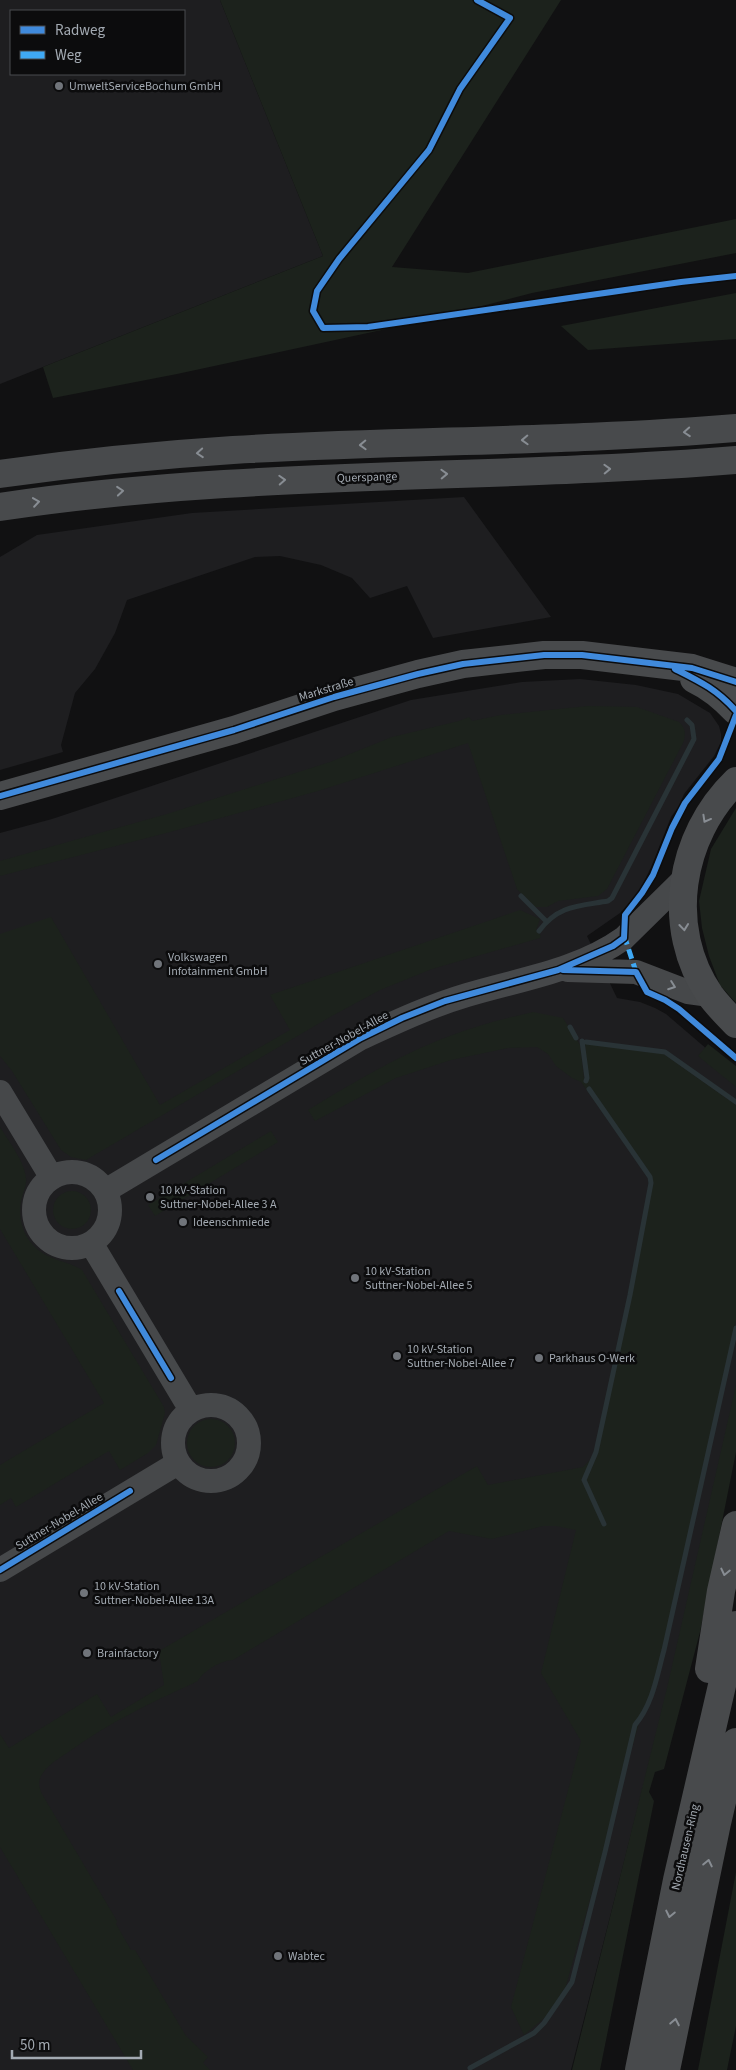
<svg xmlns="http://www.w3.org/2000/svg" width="736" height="2070" viewBox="0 0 736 2070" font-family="'Source Sans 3',sans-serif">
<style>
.built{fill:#1e1e20;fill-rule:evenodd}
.green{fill:#1c221c}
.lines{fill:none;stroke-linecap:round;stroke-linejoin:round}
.stream{stroke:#293336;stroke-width:5}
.minor{stroke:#46484a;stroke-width:24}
.major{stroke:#484a4c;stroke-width:28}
.highway{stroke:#484a4c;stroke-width:28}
.quiet{stroke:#3fa9f5;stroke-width:5;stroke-dasharray:10 5;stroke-linecap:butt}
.cycleway-casing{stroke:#0c0c0d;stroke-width:9}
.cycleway{stroke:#408adc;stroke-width:6}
.oneway{stroke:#888d93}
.oneway2{stroke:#878d93}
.poi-dot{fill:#70747a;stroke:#0c0c0d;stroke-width:2}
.labels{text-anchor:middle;stroke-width:5;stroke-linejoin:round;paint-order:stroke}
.poi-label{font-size:12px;fill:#a3aab2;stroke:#0c0c0d;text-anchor:start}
.street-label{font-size:12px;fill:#a3aab2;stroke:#0c0c0d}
</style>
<rect width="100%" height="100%" fill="#111112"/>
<!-- built -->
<path class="built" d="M 0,0 L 220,0 L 323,256 L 0,384 ZM 11,11 L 184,11 L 184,74 L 11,74 Z
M 464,497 L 551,617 L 433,638 L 407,586 L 370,598 L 352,578 L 321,565 L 280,556 L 255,557 L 127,600 L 115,633 L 95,669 L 75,693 L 61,745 L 63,752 L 0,770 L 0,557 L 37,535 L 192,513 Z
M 580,679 L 636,685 L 678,694 L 710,713 L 719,726 L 721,734 L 721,742 L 714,756 L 684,794 L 679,806 L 671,817 L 652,865 L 638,894 L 620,913 L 587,936 L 617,998 L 640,1002 L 655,1008 L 666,1014 L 736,1074 L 736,1399 L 699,1567 L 571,2070 L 0,2070 L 0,833 L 52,819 L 411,700 L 522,682 Z"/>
<!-- green -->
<path class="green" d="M 220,0 L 561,0 L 392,267 L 468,273 L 736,219 L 736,253 L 532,293 L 428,320 L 177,374 L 53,398 L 43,367 L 323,256 Z
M 736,293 L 736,339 L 588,350 L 561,326 Z
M 588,706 L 637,707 L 679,722 C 686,728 686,735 683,743 L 607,889 L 598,896 L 558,901 L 547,907 L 534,907 L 517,889 L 468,743 L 318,791 L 170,832 L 0,876 L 0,861 L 167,814 L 330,762 L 392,737 L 459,721 L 469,717 L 472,721 L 501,715 Z
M 736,808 L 736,1003 L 720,985 L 709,956 L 702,928 L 699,901 L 711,849 Z
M 520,910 L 540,919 L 536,930 L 541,936 L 540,938 L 432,969 L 380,990 L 330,1017 L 86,1160 L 71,1157 L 61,1150 L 12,1071 L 0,1056 L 0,934 L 51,917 L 160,1105 L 290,1030 L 270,995 Z
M 533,1012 L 563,1018 L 580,1045 L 584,1079 L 588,1083 L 585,1043 L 661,1052 L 736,1105 L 736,1321 L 703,1475 L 651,1697 L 642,1712 L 566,1986 L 548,2015 L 524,2035 L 511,2007 L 581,1741 L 541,1673 L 576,1530 L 556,1526 L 543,1526 L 492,1539 L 449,1531 L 233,1660 C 222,1660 203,1671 198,1681 C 152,1702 108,1723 67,1753 C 58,1759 46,1766 41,1776 C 38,1782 39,1788 42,1794 L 117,1921 L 116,1924 L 131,1950 L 135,1950 L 186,2036 L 208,2057 L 203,2063 L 210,2070 L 133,2070 L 0,1847 L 0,1734 L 9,1748 L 97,1694 L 111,1717 L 164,1685 L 159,1651 L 477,1466 L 488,1485 L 583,1467 L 596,1454 L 651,1181 L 581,1082 L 572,1078 L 556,1066 L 548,1054 L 537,1047 L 508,1048 L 451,1060 L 396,1078 L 315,1121 L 308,1110 C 361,1078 414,1046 473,1028 C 493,1021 513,1017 533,1012 Z
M 708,1044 L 736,1066 L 736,1087 L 698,1056 Z
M 0,1127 C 9,1142 24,1160 26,1178 C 27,1185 24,1190 22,1197 C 17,1216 22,1236 37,1249 C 51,1261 68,1261 82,1270 L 164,1407 L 165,1413 L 156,1445 L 148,1453 L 120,1470 L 109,1451 L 16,1507 L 11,1498 L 0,1505 L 0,1465 L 104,1403 L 0,1229 Z
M 271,1131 L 278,1142 L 155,1216 L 148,1205 Z
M53 1210a19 19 0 1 1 38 0a19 19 0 1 1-38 0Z
M 736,1385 L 736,1452 L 700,1632 L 664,1769 L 655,1772 L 649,1792 L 654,1801 L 600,2070 L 572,2070 L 667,1688 Z
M187 1443a24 24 0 1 1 48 0a24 24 0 1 1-48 0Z
M 736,1872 L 736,2026 L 727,2070 L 698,2070 Z"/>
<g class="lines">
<!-- stream -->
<path class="stream" d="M 521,896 L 546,921
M 539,931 C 558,905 579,906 608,901 L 612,898 L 694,739 L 692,725 L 687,720
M 570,1027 L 576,1038
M 582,1041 L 587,1078 L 586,1081
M 586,1042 L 665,1052 L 736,1102
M 589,1089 L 650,1177 L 651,1183 L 630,1295 L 596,1452 L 584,1480 L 604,1524
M 470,2068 L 534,2033 L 544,2023 L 572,1982 L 605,1852 L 635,1725 C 653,1704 657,1675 664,1650 L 736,1328"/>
<!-- minor -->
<path class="minor" d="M 568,970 L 636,972 L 688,992 L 710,995
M 0,1092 L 52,1178
M34 1210a38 38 0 1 1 76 0a38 38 0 1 1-76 0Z
M 105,1191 L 361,1038 C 396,1022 430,1006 467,995 C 520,979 578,971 624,938 L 685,878
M 91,1243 L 191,1410
M173 1443a38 38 0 1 1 76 0a38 38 0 1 1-76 0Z
M 0,1570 L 178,1463"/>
<!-- major -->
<path class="major" d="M 694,679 C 711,687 723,697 736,711
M 736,781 C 679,836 664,928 710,995 C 718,1006 727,1015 736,1024
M 0,796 L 234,730 L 334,697 L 418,674 L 463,664 L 544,655 L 582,655 L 692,668 L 736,682"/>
<!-- highway -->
<path class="highway" d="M 0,474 C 77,463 155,455 233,450 C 401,440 569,442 736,428
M 0,507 C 244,470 491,480 736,460
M 709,1669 L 721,1591 L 736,1525
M 639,2070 L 677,1880 L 736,1625
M 666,2070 L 717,1823 L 736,1742"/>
<!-- quiet -->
<path class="quiet" d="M 624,935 L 637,975"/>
<defs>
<path id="cycleway" d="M 477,0 L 510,18 L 460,89 L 429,150 L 339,259 L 317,291 L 313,311 L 323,328 L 368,327 L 681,282 L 736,276
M 675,669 C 701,682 716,689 736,711
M 0,796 L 234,730 L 334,697 L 418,674 L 463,664 L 544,655 L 582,655 L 692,668 L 736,682
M 563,970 L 636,972 L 647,992 L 665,1000 L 679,1009 L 736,1058
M 156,1160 L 361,1038 L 402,1018 L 445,1001 L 558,970 L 613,946 L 624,938 L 625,915 L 642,893 L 653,875 L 672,828 L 685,803 L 719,759 L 736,715
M 119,1291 L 171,1378
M 0,1570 L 130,1491"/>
</defs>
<!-- cycleway casing -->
<use href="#cycleway" class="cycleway-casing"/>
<!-- cycleway -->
<use href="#cycleway" class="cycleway"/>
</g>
<!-- one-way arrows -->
<defs><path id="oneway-chevron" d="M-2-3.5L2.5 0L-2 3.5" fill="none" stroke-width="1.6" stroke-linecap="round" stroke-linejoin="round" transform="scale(1.25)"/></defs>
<g class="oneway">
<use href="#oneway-chevron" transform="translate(687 432) rotate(176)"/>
<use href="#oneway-chevron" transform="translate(525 440) rotate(178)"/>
<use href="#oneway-chevron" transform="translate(363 445) rotate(178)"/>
<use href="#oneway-chevron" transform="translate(200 453) rotate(176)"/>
<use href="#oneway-chevron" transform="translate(607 469) rotate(-2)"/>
<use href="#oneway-chevron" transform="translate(444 474) rotate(-2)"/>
<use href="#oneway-chevron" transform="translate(282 480) rotate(-3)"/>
<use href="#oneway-chevron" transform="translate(120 491) rotate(-5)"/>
<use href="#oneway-chevron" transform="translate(36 502) rotate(-8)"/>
<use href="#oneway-chevron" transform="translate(706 819) rotate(119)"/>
<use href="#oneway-chevron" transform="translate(684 927) rotate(84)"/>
<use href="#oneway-chevron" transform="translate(725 1572) rotate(103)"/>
<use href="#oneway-chevron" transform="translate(708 1863) rotate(-78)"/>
<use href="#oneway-chevron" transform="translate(670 1914) rotate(102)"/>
<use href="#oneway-chevron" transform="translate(675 2022) rotate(-79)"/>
</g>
<use class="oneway2" href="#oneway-chevron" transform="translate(672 986) rotate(20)"/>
<!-- markers -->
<g class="poi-dot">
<circle cx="59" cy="86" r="5"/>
<circle cx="158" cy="964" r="5"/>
<circle cx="150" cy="1197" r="5"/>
<circle cx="183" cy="1222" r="5"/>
<circle cx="355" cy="1278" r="5"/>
<circle cx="397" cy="1356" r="5"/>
<circle cx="539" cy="1358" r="5"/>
<circle cx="84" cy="1593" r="5"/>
<circle cx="87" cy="1653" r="5"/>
<circle cx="278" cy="1956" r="5"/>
</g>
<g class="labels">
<!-- poi labels -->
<g class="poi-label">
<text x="69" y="90">UmweltServiceBochum GmbH</text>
<text x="168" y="961">Volkswagen<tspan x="168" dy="14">Infotainment GmbH</tspan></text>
<text x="160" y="1194">10 kV-Station<tspan x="160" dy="14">Suttner-Nobel-Allee 3 A</tspan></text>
<text x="193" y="1226">Ideenschmiede</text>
<text x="365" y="1275">10 kV-Station<tspan x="365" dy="14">Suttner-Nobel-Allee 5</tspan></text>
<text x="407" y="1353">10 kV-Station<tspan x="407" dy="14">Suttner-Nobel-Allee 7</tspan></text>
<text x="549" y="1362">Parkhaus O-Werk</text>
<text x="94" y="1590">10 kV-Station<tspan x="94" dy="14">Suttner-Nobel-Allee 13A</tspan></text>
<text x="97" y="1657">Brainfactory</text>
<text x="288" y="1960">Wabtec</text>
</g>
<!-- street labels -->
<g class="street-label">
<text transform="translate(367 477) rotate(-2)" y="4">Querspange</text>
<text transform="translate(326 689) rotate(-17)" y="4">Markstraße</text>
<text transform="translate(344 1038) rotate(-29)" y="4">Suttner-Nobel-Allee</text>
<text transform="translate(59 1521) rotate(-31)" y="4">Suttner-Nobel-Allee</text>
<text transform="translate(685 1847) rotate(-77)" y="4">Nordhausen-Ring</text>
</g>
</g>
<!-- legend -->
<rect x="10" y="10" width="175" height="65" fill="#0c0c0d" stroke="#484b4f"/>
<rect x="20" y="26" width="25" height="8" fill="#408adc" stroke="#484b4f"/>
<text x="55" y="35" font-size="15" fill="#a3aab2">Radweg</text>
<rect x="20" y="51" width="25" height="8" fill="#3fa9f5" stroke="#484b4f"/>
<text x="55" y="60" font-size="15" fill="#a3aab2">Weg</text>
<!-- scale -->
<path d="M12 2050v8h129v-8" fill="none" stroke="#a3aab2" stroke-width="2.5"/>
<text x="20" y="2050" font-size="15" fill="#a3aab2" stroke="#0c0c0d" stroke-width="4" paint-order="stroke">50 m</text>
</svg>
